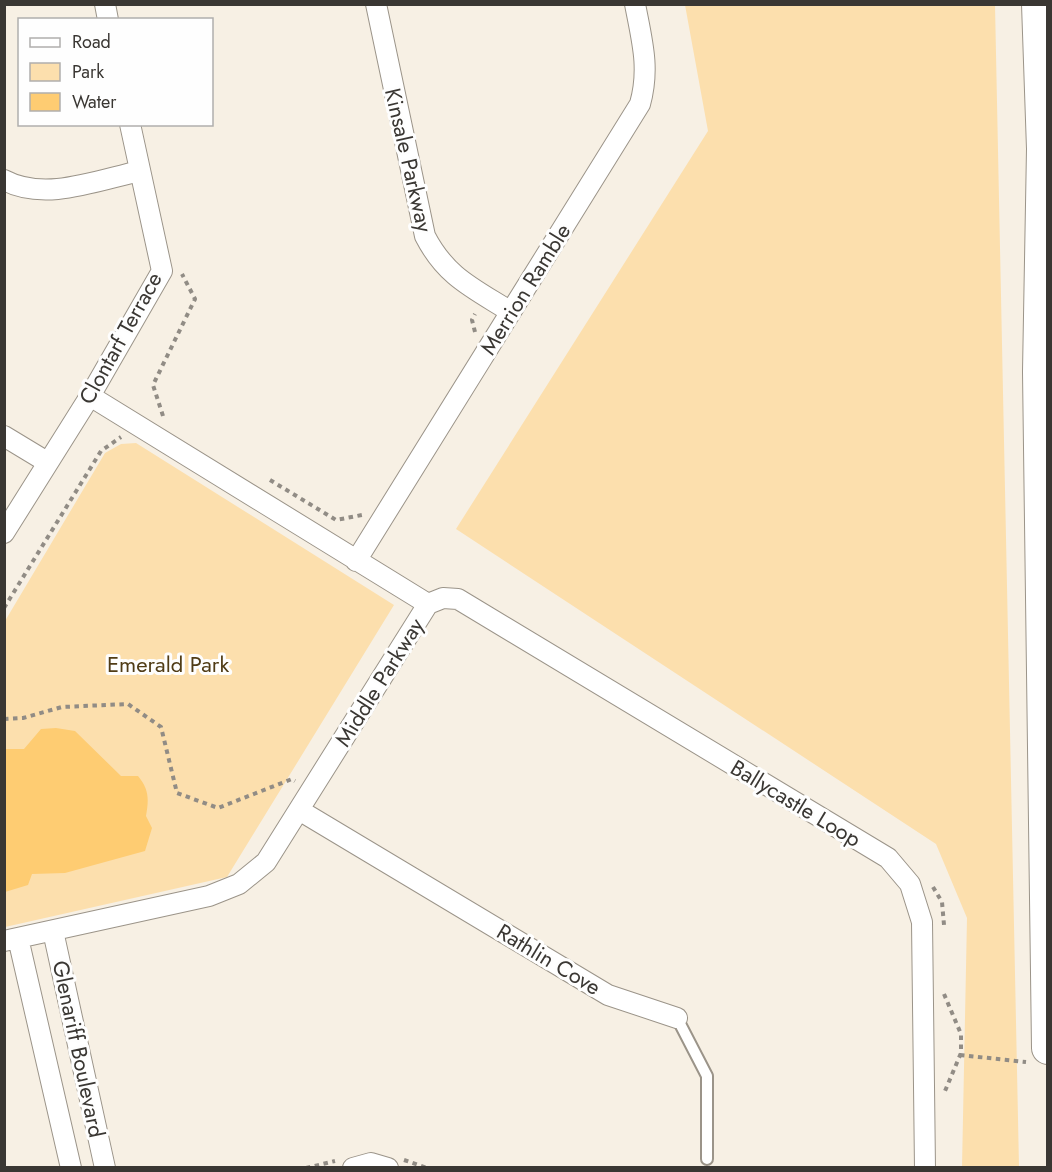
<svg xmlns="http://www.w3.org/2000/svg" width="1052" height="1172" viewBox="0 0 1052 1172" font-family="Jost,sans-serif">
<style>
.green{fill:#fcdfad}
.water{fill:#fecc72}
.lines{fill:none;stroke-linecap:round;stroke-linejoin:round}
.lane-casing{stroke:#9b9489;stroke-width:14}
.street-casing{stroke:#9b9489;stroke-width:22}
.primary-casing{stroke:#9b9489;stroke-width:34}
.path{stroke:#918c85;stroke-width:4;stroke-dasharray:4.5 4.5;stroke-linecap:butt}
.lane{stroke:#fff;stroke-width:10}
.street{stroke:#fff;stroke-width:20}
.primary{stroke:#fff;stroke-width:32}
.labels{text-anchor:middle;stroke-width:6;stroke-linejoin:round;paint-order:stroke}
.street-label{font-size:22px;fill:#3a3733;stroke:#fefefe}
.park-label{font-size:22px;fill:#503c16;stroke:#fefefe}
</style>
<rect width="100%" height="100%" fill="#f7f0e4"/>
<!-- green -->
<path class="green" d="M 685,5 L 995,5 L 1019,1167 L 962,1167 L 967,918 L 936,844 L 456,529 L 708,131 Z
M 136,443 L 394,605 L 227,877 L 5,927 L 5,621 L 105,453 L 121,444 Z"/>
<!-- water -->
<path class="water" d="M 56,728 L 75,731 L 121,776 L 138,776 C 149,789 149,799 146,816 L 152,828 L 145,851 L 65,873 L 32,874 L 28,885 L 5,892 L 5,749 L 24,749 L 41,729 Z"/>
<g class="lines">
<defs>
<path id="lane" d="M 677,1018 L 707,1076 L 707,1159"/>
<path id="street" d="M 105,4 L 108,20
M 376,4 L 425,236 C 446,277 473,288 511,312
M 4,180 C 45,202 98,180 140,171
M 90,396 L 428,604
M 4,436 L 47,462
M 4,533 L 90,396 L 162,271 L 130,124
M 356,561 L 640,104 C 650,68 642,41 635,4
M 428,604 L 443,598 L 458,599 L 888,858 L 910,884 L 922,922 L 925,1168
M 299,810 L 608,995 L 677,1018
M 53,931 L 105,1168
M 18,938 L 71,1168
M 4,941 L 209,896 L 239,884 L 266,862 L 428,604
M 353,1168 L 371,1163 L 388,1168"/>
<path id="primary" d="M 1038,4 L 1043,149 L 1039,372 L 1048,1048"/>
</defs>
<!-- lane casing -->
<use href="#lane" class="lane-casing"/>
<!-- street casing -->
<use href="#street" class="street-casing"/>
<!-- primary casing -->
<use href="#primary" class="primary-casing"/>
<!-- path -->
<path class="path" d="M 475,332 L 472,320 L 475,314
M 163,416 L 153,385 L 195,299 L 182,274
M 270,480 L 336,520 L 362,515
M 4,608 L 101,451 L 121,437
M 4,719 L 23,718 L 62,707 L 128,704 L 161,727 L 177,793 L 218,808 L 292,779 L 295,781
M 933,887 L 942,902 L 944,925
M 944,994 L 961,1034 L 961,1053 L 945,1091
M 960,1055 L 1026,1062
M 404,1160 L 427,1168
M 306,1168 L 335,1161"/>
<!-- lane -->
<use href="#lane" class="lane"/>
<!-- street -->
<use href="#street" class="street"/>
<!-- primary -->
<use href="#primary" class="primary"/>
</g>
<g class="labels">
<!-- street labels -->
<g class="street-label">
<text transform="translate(409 160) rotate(77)" y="8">Kinsale Parkway</text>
<text transform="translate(525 289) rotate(-58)" y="8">Merrion Ramble</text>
<text transform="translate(120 338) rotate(-61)" y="8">Clontarf Terrace</text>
<text transform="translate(379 682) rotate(-58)" y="8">Middle Parkway</text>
<text transform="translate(796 803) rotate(31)" y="8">Ballycastle Loop</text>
<text transform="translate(549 959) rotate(31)" y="8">Rathlin Cove</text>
<text transform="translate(79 1049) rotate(78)" y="8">Glenariff Boulevard</text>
</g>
<!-- park labels -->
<g class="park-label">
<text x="168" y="672">Emerald Park</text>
</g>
</g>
<!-- border -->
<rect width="1052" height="1172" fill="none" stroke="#3a3733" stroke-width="12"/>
<!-- legend -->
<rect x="18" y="18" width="195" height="108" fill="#fefefe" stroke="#b0aead" stroke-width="1.5"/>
<rect x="30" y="38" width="30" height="9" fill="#ffffff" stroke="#b0aead" stroke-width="1.5"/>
<text x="72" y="48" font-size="18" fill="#3a3733">Road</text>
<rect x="30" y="63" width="30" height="18" fill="#fcdfad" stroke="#b0aead" stroke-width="1.5"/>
<text x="72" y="78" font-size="18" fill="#3a3733">Park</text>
<rect x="30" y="93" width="30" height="18" fill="#fecc72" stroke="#b0aead" stroke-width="1.5"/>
<text x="72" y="108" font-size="18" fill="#3a3733">Water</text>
</svg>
